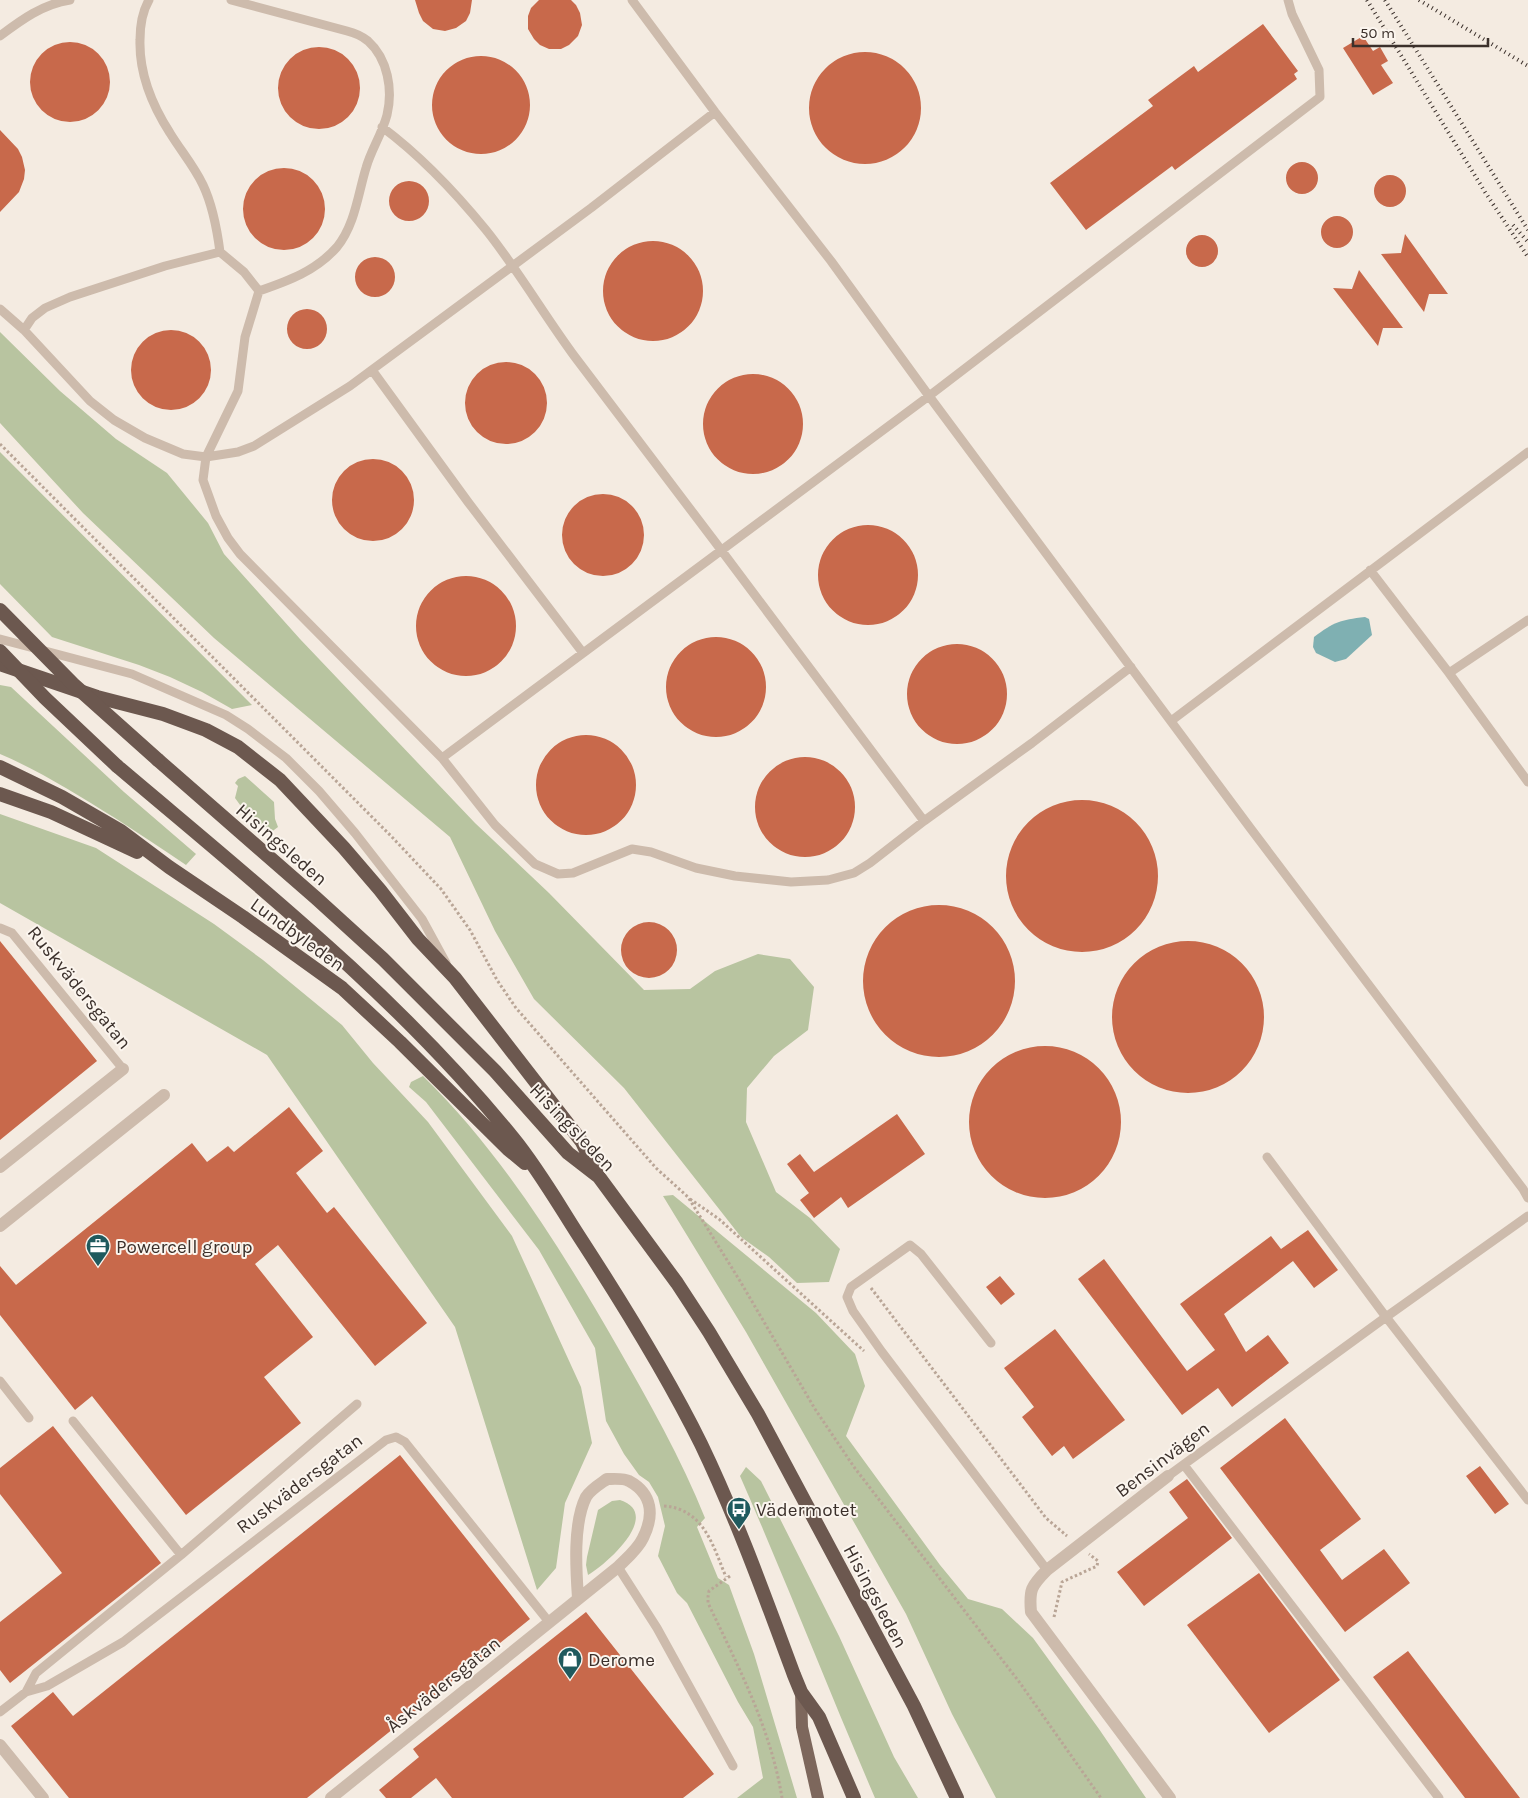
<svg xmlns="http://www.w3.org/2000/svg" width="1528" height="1798" viewBox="0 0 1528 1798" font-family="Karla,sans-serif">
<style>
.green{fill:#b8c4a0}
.water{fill:#7fb0b2}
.building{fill:#c8694b}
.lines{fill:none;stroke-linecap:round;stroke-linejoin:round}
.path{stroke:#b9a596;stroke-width:3;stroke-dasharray:2.5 2.5;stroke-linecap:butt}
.service{stroke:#cdbbac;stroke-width:9}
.minor{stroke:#cdbbac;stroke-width:12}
.primary{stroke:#7d675c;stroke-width:12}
.trunk{stroke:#6c584f;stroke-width:14}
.rail{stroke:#3b302b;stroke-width:4;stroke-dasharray:1 4;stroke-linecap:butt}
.trunk-bridge{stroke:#6c584f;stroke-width:14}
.labels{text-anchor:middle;stroke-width:4;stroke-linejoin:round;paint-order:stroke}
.street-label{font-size:19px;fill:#3b302b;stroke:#fbf5ee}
.poi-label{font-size:19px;fill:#3b302b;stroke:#fbf5ee;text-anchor:start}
</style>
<rect width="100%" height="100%" fill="#f4ebe1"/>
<!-- green -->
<path class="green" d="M 0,332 L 60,391 L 116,439 L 167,473 L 208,523 L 224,554 L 300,639 L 475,823 L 549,893 L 644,990 L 690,989 L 715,971 L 758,954 L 790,959 L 814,987 L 808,1030 L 774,1056 L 747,1088 L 746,1122 L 776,1192 L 810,1218 L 840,1249 L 829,1282 L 797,1283 L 769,1257 L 741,1237 L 624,1088 L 534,999 L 495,931 L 450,837 L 214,638 L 83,513 L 0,423 Z
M 0,452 L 252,705 L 232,709 L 202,692 L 170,677 L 139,665 L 52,637 L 0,584 Z
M 0,685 L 11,687 L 124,792 L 196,854 L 186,865 C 163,849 139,834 115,818 C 78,795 40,771 0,754 Z
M 245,776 L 274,802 L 275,819 L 278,827 L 270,833 C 255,824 245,812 235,798 L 238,786 L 235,783 L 238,779 Z
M 0,814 L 96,848 L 214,924 L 263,960 L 342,1025 L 373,1063 L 428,1122 L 512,1236 L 581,1387 L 592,1443 L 565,1503 L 556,1568 L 537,1590 L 455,1327 L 267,1055 L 0,903 Z
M 423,1076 C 501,1152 563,1252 617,1346 C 649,1402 681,1458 705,1518 L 697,1527 L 718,1578 L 729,1585 L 754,1654 L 797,1798 L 737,1798 L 763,1778 L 753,1727 L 738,1702 L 687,1603 L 677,1593 L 658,1556 L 665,1526 L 658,1497 L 649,1482 L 639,1475 L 624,1454 L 606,1421 L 595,1348 L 539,1250 L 426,1102 L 409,1087 L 411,1082 Z
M 673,1195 L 816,1313 L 855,1354 L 865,1386 L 846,1436 L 940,1565 L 968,1599 L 1002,1609 L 1033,1638 L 1099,1729 L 1146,1798 L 996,1798 L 952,1714 L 906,1614 L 746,1332 L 663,1196 Z
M 746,1467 L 761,1481 L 839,1636 L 894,1757 L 918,1798 L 875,1798 C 829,1691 787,1583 740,1476 Z
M 620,1500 C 663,1514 607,1564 588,1575 L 586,1565 L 587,1557 L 598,1510 L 612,1501 Z"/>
<!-- water -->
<path class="water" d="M 1365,617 L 1369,619 L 1372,635 L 1346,659 L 1335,662 L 1316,653 L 1313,647 L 1314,637 C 1334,622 1340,620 1365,617 Z"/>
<!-- building -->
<path class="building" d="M 415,0 L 472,0 L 470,13 L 466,21 L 456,28 L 445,31 L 433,29 L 423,21 L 419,13 Z
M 539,0 L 571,0 L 576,5 L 580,13 L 582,25 L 578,36 L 569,45 L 561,49 L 549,49 L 540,45 L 534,39 L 528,29 L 528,16 L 531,8 Z
M 1263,24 L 1298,71 L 1294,74 L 1297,79 L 1175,170 L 1172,166 L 1086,230 L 1050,183 L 1153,106 L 1148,100 L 1194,66 L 1198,72 Z
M 1363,36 L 1373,51 L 1380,47 L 1388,61 L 1381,65 L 1393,83 L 1373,95 L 1343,48 Z
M30 82a40 40 0 1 1 80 0a40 40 0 1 1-80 0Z
M278 88a41 41 0 1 1 82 0a41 41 0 1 1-82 0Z
M809 108a56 56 0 1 1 112 0a56 56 0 1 1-112 0Z
M432 105a49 49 0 1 1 98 0a49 49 0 1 1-98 0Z
M 0,130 L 18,149 L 22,157 L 25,170 L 24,179 L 19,192 L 0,212 Z
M1286 178a16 16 0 1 1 32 0a16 16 0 1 1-32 0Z
M243 209a41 41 0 1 1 82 0a41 41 0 1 1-82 0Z
M1374 191a16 16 0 1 1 32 0a16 16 0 1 1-32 0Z
M389 201a20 20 0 1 1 40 0a20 20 0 1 1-40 0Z
M1321 232a16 16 0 1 1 32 0a16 16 0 1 1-32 0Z
M 1405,234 L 1448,294 L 1429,294 L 1424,312 L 1381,254 L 1401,253 Z
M1186 251a16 16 0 1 1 32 0a16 16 0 1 1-32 0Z
M603 291a50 50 0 1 1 100 0a50 50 0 1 1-100 0Z
M355 277a20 20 0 1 1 40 0a20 20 0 1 1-40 0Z
M 1359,270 L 1403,328 L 1383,328 L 1378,346 L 1333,288 L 1352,289 Z
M287 329a20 20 0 1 1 40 0a20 20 0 1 1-40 0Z
M131 370a40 40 0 1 1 80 0a40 40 0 1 1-80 0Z
M465 403a41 41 0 1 1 82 0a41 41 0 1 1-82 0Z
M703 424a50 50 0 1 1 100 0a50 50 0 1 1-100 0Z
M332 500a41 41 0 1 1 82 0a41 41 0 1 1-82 0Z
M562 535a41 41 0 1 1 82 0a41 41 0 1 1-82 0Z
M818 575a50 50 0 1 1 100 0a50 50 0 1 1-100 0Z
M416 626a50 50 0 1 1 100 0a50 50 0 1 1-100 0Z
M666 687a50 50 0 1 1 100 0a50 50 0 1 1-100 0Z
M907 694a50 50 0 1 1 100 0a50 50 0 1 1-100 0Z
M536 785a50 50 0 1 1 100 0a50 50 0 1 1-100 0Z
M755 807a50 50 0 1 1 100 0a50 50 0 1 1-100 0Z
M1006 876a76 76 0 1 1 152 0a76 76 0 1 1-152 0Z
M863 981a76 76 0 1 1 152 0a76 76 0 1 1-152 0Z
M621 950a28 28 0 1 1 56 0a28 28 0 1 1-56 0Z
M 0,941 L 97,1061 L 0,1140 Z
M1112 1017a76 76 0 1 1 152 0a76 76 0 1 1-152 0Z
M969 1122a76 76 0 1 1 152 0a76 76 0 1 1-152 0Z
M 289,1107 L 323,1151 L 296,1173 L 327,1213 L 334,1207 L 427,1323 L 375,1366 L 278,1245 L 255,1264 L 313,1337 L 264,1377 L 301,1423 L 186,1515 L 92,1396 L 75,1410 L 0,1315 L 0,1266 L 16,1285 L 192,1143 L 207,1162 L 228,1146 L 234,1152 Z
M 897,1114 L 925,1154 L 848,1208 L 841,1197 L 814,1218 L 800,1200 L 809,1193 L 787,1164 L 800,1154 L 814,1172 Z
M 1308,1230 L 1338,1270 L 1314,1288 L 1293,1261 L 1224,1314 L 1246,1352 L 1268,1335 L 1289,1363 L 1232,1407 L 1218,1388 L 1182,1415 L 1078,1279 L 1104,1259 L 1187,1371 L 1215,1350 L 1180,1304 L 1271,1236 L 1281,1249 Z
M 1000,1276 L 1015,1294 L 1001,1305 L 986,1287 Z
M 1055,1329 L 1125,1420 L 1073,1459 L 1064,1446 L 1052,1456 L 1022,1417 L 1034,1407 L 1004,1368 Z
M 1285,1418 L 1361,1519 L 1320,1550 L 1342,1580 L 1384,1549 L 1410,1583 L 1345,1632 L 1220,1468 Z
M 53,1426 L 161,1563 L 10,1683 L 0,1670 L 0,1622 L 62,1573 L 0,1494 L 0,1468 Z
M 400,1455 L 530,1619 L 307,1798 L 69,1798 L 11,1726 L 53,1692 L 73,1716 Z
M 1480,1466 L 1509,1504 L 1495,1514 L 1466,1476 Z
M 1187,1479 L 1232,1538 L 1144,1606 L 1117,1572 L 1188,1518 L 1169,1492 Z
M 1259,1573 L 1340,1680 L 1269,1733 L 1187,1625 Z
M 586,1612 L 714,1774 L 683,1798 L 452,1798 L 436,1778 L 411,1798 L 386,1798 L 379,1790 L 419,1757 L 413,1749 Z
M 1408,1651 L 1520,1798 L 1465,1798 L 1373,1677 Z"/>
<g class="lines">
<!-- path -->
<path class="path" d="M 0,444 L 391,836 L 441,889 L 470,930 L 497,980 L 516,1008 L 656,1168 L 688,1197 L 740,1281 L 815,1409 L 854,1467 L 1020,1683 L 1101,1798
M 690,1199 L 719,1219 L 864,1351
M 871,1288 L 1046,1518 L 1067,1536
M 664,1506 C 704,1509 713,1546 726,1577
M 730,1576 L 709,1591 L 708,1597 L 708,1603 C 738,1666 771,1729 782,1798
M 1054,1617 L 1062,1582 L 1097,1566 L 1098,1561 L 1089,1554"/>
<!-- service -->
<path class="service" d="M 149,0 C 142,12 140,26 140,40 C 139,75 152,105 170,133 C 181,151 194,166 203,185 C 213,206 217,229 220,252 L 244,272 L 259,291 L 245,337 L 238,391 L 206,457 L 203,480 L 216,516 L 228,538 L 240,554 L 442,758 L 929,396 L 1320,97 L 1319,70 L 1292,14 L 1288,0
M 231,0 L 347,31 C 355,33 362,36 368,41 C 388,59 393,90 387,115 C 382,134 371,150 366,168 C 358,194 355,225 337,247 C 316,271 288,281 259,291
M 632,0 L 715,112 L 831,261 L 929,396 L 1251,829 L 1523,1189 L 1528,1198
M 0,36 C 21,20 43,4 70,0
M 382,127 C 421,156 455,192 486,230 C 518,270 544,315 575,357 C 692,511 809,666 924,821
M 0,309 L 24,330 L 90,401 L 114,420 L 145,438 L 183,454 L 206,457 L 238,452 L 254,446 L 350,386 L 591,208 L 715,112
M 24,330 L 32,318 L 45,308 L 70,297 L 165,266 L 220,252
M 372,370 L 468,502 L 583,653
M 1370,570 L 1449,673 L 1528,782
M 0,639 L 132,674 L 226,715 L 248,729 L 286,758 L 319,791 L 355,833 L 422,919 L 446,963
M 1449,673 L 1528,620
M 1171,721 L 1528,452
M 442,758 L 495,825 L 535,864 L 558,874 L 573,873 L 632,849 L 651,852 L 696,868 L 735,876 L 791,882 L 828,880 L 854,873 L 870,863 L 924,821 L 1032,743 L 1131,667
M 0,928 L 12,933 L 123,1069
M 1267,1157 L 1386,1317 L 1528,1500
M 991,1343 L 921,1254 L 910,1245 L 851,1287 L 847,1297 L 853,1311 L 882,1352 L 1047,1570
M 0,1381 L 29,1418
M 73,1421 L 181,1555
M 1184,1465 L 1439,1798
M 1168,1476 L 1386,1317 L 1528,1216
M 618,1567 L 657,1628 L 733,1766
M 26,1692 L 36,1673 L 181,1555 L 357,1404
M 0,1712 L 26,1692 L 47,1686 L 123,1642 L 386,1440 L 396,1437 L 405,1442 L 549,1622"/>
<!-- minor -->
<path class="minor" d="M 0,1167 L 123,1069
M 0,1226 L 164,1095
M 1168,1476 L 1047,1570 C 1031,1586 1029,1590 1031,1612 L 1170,1798
M 0,1745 L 43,1798
M 331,1798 L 618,1567 C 626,1559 638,1549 643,1538 C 654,1516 653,1494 629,1481 C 624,1478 613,1479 607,1479 C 600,1484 590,1490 586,1497 C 573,1523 576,1569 578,1598"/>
<!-- primary -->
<path class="primary" d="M 801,1692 L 802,1727 L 818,1798"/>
<!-- trunk -->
<path class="trunk" d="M 0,664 L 97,697 L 163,714 L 206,730 L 238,747 L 280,780 L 344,848 L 380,890 L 418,939 L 455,978 L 582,1142 L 597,1174
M 158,760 L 316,898 L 383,959 L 495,1071 L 568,1153 L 599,1177 L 677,1283 L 709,1332 L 758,1414 L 914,1706 L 957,1798
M 117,766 C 255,883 399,997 513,1138 C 540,1171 561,1209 584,1244 C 626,1309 667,1375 701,1444 C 737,1519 765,1597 794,1675 L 801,1692 L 819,1717 L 854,1798
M 0,767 L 62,797 L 121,831 L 169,867 L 243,917 L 342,988 L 400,1042 L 508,1149 L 525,1163
M 0,794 L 51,812 L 137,852"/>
<!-- rail -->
<path class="rail" d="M 1367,0 L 1485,192 L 1528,257
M 1385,0 L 1528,230
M 1419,0 L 1528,66
M 1513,225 L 1528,242"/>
<!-- trunk-bridge -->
<path class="trunk-bridge" d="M 0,610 L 73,684 L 158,760
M 0,651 L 45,698 L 117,766"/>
</g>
<!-- icons -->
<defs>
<symbol id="office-pin" viewBox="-11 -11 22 30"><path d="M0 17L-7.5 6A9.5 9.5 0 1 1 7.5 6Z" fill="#1f5a5e" stroke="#fbf5ee"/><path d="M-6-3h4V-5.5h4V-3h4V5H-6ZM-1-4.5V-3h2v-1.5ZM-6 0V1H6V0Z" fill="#fff"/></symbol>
<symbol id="bus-pin" viewBox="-11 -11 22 30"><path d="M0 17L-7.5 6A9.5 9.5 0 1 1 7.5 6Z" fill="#1f5a5e" stroke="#fbf5ee"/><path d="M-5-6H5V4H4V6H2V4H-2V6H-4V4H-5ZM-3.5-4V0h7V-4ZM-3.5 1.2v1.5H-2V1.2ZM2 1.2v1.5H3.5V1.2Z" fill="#fff"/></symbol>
<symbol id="shop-pin" viewBox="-11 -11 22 30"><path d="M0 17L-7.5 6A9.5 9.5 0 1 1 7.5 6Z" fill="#1f5a5e" stroke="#fbf5ee"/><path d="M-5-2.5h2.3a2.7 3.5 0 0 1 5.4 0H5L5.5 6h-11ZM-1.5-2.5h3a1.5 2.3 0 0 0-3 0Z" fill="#fff"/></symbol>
</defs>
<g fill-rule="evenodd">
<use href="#office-pin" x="84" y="1232" width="28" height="38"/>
<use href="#bus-pin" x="725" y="1495" width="28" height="38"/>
<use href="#shop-pin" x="556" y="1645" width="28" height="38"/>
</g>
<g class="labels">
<!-- street labels -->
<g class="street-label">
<text transform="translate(282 844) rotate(41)" y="7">Hisingsleden</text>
<text transform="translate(298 934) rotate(36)" y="7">Lundbyleden</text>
<text transform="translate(80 987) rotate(51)" y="7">Ruskvädersgatan</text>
<text transform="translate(573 1127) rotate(46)" y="7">Hisingsleden</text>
<text transform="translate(1162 1459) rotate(-37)" y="7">Bensinvägen</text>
<text transform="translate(299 1483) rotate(-37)" y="7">Ruskvädersgatan</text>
<text transform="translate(876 1596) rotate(62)" y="7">Hisingsleden</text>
<text transform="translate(443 1684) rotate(-39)" y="7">Åskvädersgatan</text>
</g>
<!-- poi labels -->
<g class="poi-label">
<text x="116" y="1253">Powercell group</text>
<text x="756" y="1516">Vädermotet</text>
<text x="588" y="1666">Derome</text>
</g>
</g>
<!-- scale -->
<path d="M1353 38v8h135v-8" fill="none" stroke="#3b302b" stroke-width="2.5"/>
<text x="1360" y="38" font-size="15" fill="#3b302b" stroke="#fbf5ee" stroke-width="4" paint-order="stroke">50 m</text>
</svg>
